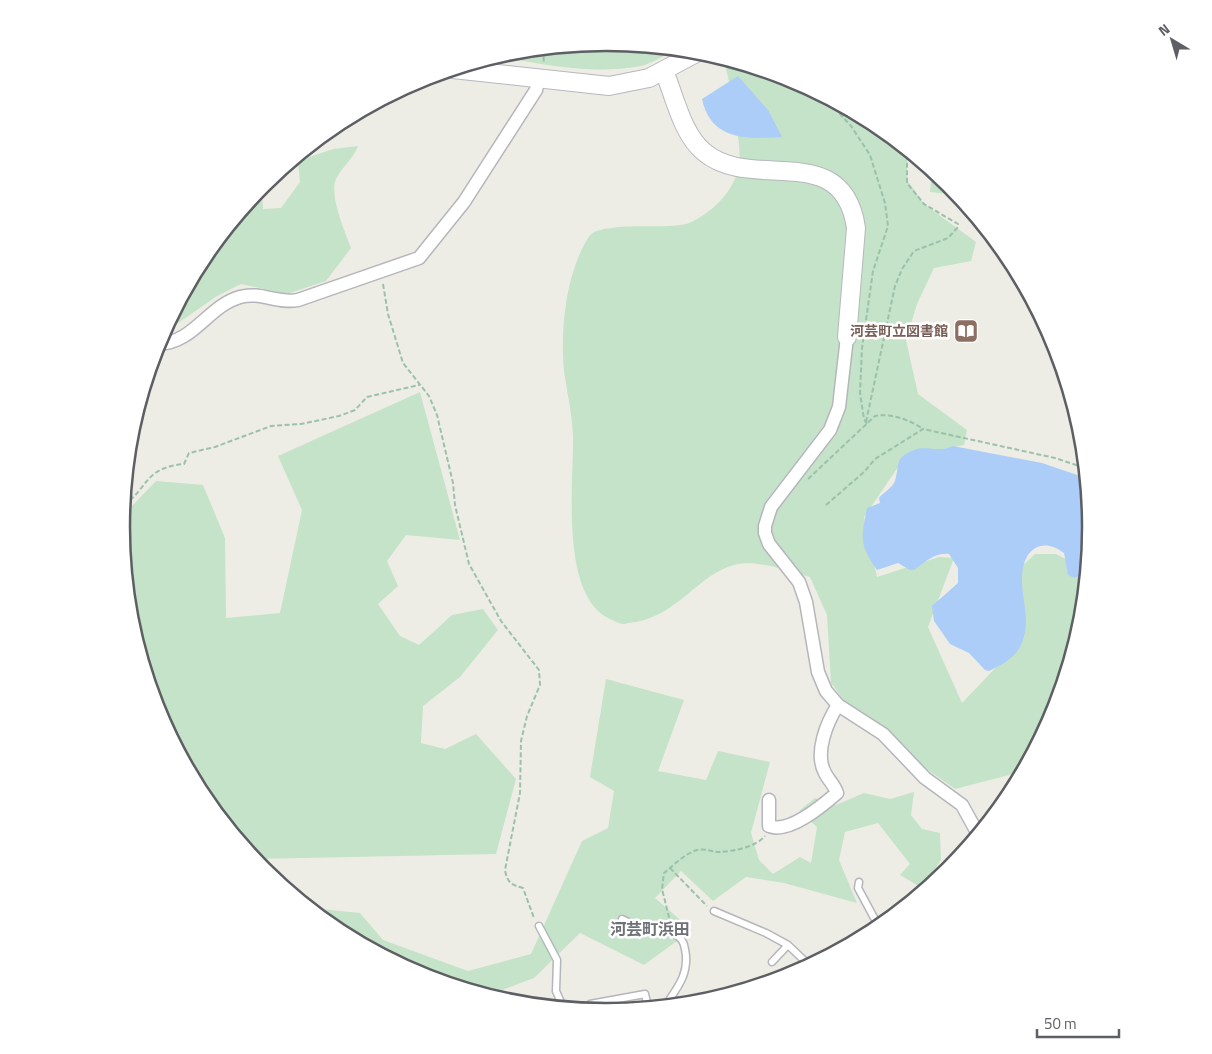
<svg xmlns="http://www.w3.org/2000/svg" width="1212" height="1054" viewBox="0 0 1212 1054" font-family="'Titillium Web','Noto Sans JP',sans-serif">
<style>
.green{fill:#c4e3c8}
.water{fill:#abcdf8}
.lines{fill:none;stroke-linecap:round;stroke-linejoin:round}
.lane-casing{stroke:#b5b6bb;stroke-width:9}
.street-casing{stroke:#b5b6bb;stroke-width:15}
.secondary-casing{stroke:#b6b8be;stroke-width:20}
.path{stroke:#9cc1ab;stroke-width:2;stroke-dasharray:5 2.5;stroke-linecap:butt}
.lane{stroke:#fff;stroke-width:6}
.street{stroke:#fff;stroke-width:12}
.secondary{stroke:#fff;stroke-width:18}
.labels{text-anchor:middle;stroke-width:5;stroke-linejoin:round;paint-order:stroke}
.education-label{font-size:14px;font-weight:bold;fill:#785e54;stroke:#fff;text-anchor:end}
.quarter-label{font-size:16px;font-weight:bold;fill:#6e7176;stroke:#fff}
.rim{fill:none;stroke:#5d5f64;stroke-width:2.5}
</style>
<rect width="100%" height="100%" fill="#eeede5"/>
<!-- green -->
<path class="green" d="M 606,43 L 676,49 C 665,55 652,63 641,66 C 593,75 544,65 497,56 L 512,52 Z
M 724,59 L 792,79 L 875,124 L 907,150 L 907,180 L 924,204 L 976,242 L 971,261 L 934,268 L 917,304 L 906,340 L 918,394 L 967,430 L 964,445 L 905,457 L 864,517 L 877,577 L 939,557 L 954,558 L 928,627 L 962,703 L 1024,638 L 1019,569 L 1035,554 L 1056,554 L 1086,570 L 1081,622 L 1054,713 L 1021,772 L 955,789 L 861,723 L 831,683 L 827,615 L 810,577 C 787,571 757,559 734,565 C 699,574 679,614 636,622 C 632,622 626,624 623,624 C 619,624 613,620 610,619 C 559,596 574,480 573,435 C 572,413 567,392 564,371 C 560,330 566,273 588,238 C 593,230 603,229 612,228 C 631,224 675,229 689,223 C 711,214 734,191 739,167 C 743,148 729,80 724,59 Z
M 358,146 C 353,159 342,167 336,179 C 329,195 345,232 351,248 L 326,281 L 287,294 L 241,284 L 217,296 L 168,330 L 165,330 L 203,258 L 262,186 L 263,209 L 281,208 L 300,182 L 298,161 L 333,149 Z
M 932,171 L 957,195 L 930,192 Z
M 420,392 L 460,540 L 406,535 L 387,561 L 398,586 L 378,604 L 400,636 L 419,645 L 452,615 L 483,609 L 498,630 L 460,677 L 423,706 L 421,743 L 445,749 L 476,734 L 516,779 L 496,854 L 255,859 L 203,796 L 158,712 L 131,621 L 122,527 L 123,512 L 127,511 L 156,481 L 203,485 L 225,538 L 226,618 L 280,613 L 302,510 L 278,456 Z
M 606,679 L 684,700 L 658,771 L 706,780 L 718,751 L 770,762 L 751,833 L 759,860 L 773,874 L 800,857 L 811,863 L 817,827 L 799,811 L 815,798 L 836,805 L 864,793 L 890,799 L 914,792 L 911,815 L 922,829 L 940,833 L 941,860 L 922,888 L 900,875 L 910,864 L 878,823 L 845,832 L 839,860 L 857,903 L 784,883 L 746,877 L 713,901 L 681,871 L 655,898 L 692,930 L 644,965 L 580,933 L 534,978 L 489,995 L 420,975 L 337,930 L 311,908 L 360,913 L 383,940 L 468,971 L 531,954 L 582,841 L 608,828 L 614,791 L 590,777 Z"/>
<!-- water -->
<path class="water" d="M 738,76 L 768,110 L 782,137 C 747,139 711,141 702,99 Z
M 953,446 L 1042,463 L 1086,478 L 1090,527 L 1086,573 L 1075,578 L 1068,575 L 1064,553 C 1041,536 1023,550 1022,577 C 1021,599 1032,621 1021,645 C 1015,658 1001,665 989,671 L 985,670 L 969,653 L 950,644 L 934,621 L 932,606 L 958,583 L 958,568 L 949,554 C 935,552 925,562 914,570 L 910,570 L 898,563 L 877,570 C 859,544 861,539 867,508 L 880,503 L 879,498 C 883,493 893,487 895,481 C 900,464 894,458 914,450 C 927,445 938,453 953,446 Z"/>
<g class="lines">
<defs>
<path id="lane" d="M 859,882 L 858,888 L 879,927
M 714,911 L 766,933 L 788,945 L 809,965
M 622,919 C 638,928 657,928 674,934 C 681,937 684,942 685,949 C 690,973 678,987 665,1006
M 539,926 L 557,960 L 556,991 L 563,1007
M 772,962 L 788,945
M 590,1004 L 645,994 L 648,1007"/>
<path id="street" d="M 847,337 L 839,407 L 830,430 L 771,507 L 765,526 L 765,533 L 769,544 L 799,582 L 806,602 L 818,672 L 826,691 L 838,705 L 883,734 L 925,778 L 962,805 L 978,834
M 158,344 C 194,343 208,306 240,297 C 260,291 278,304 298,300 L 419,258 L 464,202 L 536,90 L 539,78
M 769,800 L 769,826 C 789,834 822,806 837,793 C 834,784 829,781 825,773 C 814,753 827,722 838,705"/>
<path id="secondary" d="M 453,69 L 609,86 L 649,78 L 698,52
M 664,71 C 675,97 682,134 704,152 C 752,193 843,138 856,228 L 847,337"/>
</defs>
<!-- lane casing -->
<use href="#lane" class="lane-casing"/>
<!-- street casing -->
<use href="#street" class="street-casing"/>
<!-- secondary casing -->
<use href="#secondary" class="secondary-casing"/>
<!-- path -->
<path class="path" d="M 543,49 L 544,64
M 804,86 L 829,102 L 851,126 L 870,155 L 885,203 L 888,226 L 873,271 L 862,348 L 860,393 L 864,419 L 867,424
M 383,284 L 388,314 L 403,363 L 429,396 L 437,415 L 453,483 L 455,505 L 469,564 L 501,621 L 539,670 L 540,685 L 527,716 L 521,741 L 520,793 L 505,870 C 507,882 511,885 523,888 L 534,918
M 866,422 L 895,286 L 902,269 L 914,251 L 948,238 L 958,227 L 958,224 L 924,204 L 907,183 L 907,151
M 808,479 L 875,416 C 891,413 910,420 923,429
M 124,505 C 149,487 144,468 184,464 L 189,453 L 215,447 L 271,426 L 301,424 L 339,416 L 355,410 L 367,397 L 419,385
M 826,505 L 864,472 L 875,459 L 923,429 L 1055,458 L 1085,468
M 670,868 L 707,906
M 671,925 L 662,889 L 664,873 C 674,865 684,854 697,850 C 705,848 712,852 720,852 C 734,851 756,847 765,836"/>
<!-- lane -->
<use href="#lane" class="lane"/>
<!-- street -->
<use href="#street" class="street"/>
<!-- secondary -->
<use href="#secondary" class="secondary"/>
</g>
<!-- icons -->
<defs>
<symbol id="library-square" viewBox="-11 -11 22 22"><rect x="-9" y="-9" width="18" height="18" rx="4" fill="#8d6e63" stroke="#fff"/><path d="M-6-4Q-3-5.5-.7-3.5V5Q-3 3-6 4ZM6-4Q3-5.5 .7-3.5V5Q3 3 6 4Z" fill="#fff"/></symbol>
</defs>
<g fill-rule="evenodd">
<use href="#library-square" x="952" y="317" width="28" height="28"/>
</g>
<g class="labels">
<!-- education labels -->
<g class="education-label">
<text x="948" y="336">河芸町立図書館</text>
</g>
<!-- quarter labels -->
<g class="quarter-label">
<text x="650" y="935">河芸町浜田</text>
</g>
</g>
<!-- crop -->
<path d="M0 0H1212V1054H0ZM130 527a476 476 0 1 1 952 0a476 476 0 1 1-952 0Z" fill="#fff" fill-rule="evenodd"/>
<path class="rim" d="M130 527a476 476 0 1 1 952 0a476 476 0 1 1-952 0Z"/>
<!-- north arrow -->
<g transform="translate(1172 40) rotate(322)" stroke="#ffffff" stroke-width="4" paint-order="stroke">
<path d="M0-4L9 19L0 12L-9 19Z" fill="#5d5f64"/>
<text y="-8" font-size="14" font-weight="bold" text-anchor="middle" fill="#5d5f64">N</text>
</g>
<!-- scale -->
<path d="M1037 1029v8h82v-8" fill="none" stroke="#5d5f64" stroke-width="2.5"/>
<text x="1044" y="1029" font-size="15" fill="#5d5f64" stroke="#ffffff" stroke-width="4" paint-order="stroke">50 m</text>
</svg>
